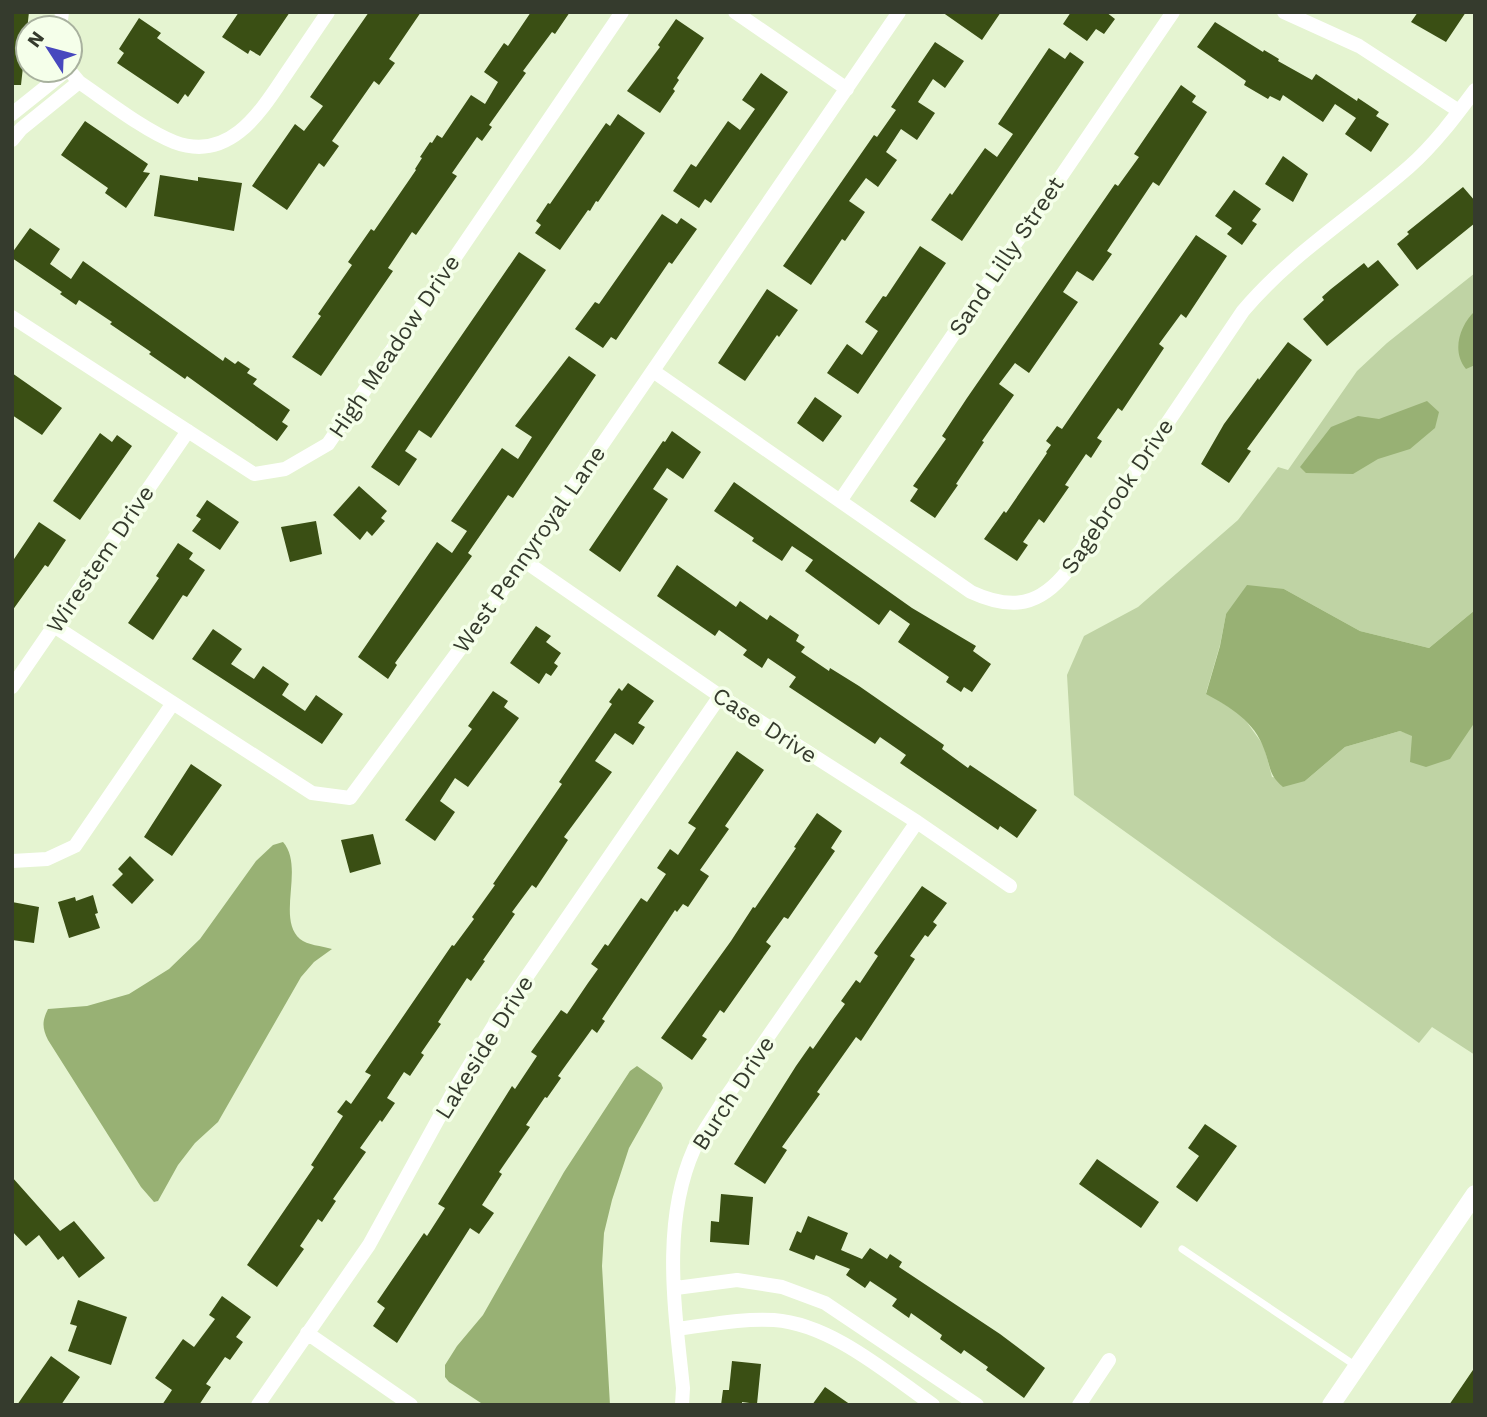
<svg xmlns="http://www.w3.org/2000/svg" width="1487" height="1417" viewBox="0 0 1487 1417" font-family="'Work Sans',sans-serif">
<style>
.green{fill:#bfd3a4}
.water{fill:#98b174}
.building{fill:#3a4f14}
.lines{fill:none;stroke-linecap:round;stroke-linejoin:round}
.service{stroke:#fff;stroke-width:7}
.minor{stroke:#fff;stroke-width:14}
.tertiary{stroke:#fff;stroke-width:18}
.labels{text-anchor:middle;stroke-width:7;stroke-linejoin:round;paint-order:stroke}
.street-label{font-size:23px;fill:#353b2d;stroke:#f5ffea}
</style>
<rect width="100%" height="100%" fill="#e5f4d1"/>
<!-- green -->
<path class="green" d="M 1475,273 L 1475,610 L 1429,648 L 1360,631 L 1284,589 L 1226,614 L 1220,645 L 1206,693 L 1241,714 L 1264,746 L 1272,777 L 1305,781 L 1345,747 L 1400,731 L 1412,735 L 1470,728 L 1475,722 L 1475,1055 L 1432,1027 L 1419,1043 L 1074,795 L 1067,675 L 1084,636 L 1138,607 L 1238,520 L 1278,467 L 1288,470 L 1357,371 L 1387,343 Z"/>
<!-- water -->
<path class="water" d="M 1475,311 L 1475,365 L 1466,369 C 1451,351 1460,325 1475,311 Z
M 1427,401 L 1439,412 L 1435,428 L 1410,449 L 1378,459 L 1353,474 L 1306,473 L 1300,467 L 1331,427 L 1358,416 L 1379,419 Z
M 1247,585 L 1284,589 L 1360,631 L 1429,648 L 1475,610 L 1475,722 L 1450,759 L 1426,767 L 1410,762 L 1412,736 L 1400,731 L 1345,747 L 1305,781 L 1283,787 C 1268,774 1271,767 1264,749 C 1255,722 1230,707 1206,694 L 1220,646 L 1226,614 Z
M 283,842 C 305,867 276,918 300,939 C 307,945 322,946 332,949 L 314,962 L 301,977 L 218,1122 L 195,1143 L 178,1165 L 158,1201 L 154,1202 L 141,1187 L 48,1040 C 42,1028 42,1021 48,1009 L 87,1006 L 129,994 L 169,969 L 200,939 L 256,861 L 273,845 Z
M 637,1066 L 661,1083 L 663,1088 L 629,1148 L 612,1200 L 604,1233 L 602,1266 L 610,1405 L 484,1405 L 449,1382 L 445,1377 L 445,1365 L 457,1346 L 483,1315 L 564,1172 L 630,1071 Z"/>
<!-- building -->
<path class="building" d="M 12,12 L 29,12 L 21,85 L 12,85 Z
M 239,12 L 290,12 L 260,56 L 250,50 L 248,54 L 222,37 Z
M 369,12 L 421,12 L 389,59 L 395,63 L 379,85 L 374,81 L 332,141 L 339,146 L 324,167 L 319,163 L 287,210 L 252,186 L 295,124 L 304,131 L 323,106 L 310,97 Z
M 531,12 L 570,12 L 555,34 L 552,32 L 523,71 L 526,73 L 489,125 L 492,127 L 482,141 L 477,137 L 452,173 L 457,176 L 416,235 L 412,232 L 388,268 L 393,271 L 321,376 L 292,357 L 321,316 L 318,314 L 352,265 L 348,262 L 371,229 L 374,231 L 416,170 L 415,169 L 422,158 L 420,157 L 430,142 L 432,143 L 437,135 L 442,138 L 471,95 L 485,104 L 498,82 L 484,72 L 504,43 L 508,46 Z
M 942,12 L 1001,12 L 982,40 Z
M 1071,12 L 1106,12 L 1115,19 L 1104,34 L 1096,29 L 1087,41 L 1063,24 Z
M 1418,12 L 1466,12 L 1446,42 L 1411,22 Z
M 139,18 L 161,33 L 157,38 L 205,72 L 188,97 L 185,94 L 178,104 L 117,63 L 124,53 L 119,49 Z
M 676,19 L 704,38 L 677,78 L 679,80 L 673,89 L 675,91 L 660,113 L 627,91 L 660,47 L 658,45 Z
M 1215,22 L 1263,52 L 1264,50 L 1279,59 L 1278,61 L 1312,80 L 1316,74 L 1357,101 L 1358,98 L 1379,112 L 1376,116 L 1389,124 L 1371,152 L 1345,134 L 1356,118 L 1335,104 L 1323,122 L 1283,95 L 1280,101 L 1270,96 L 1268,99 L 1244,85 L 1246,81 L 1197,47 Z
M 935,42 L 964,61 L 945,88 L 933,79 L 918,102 L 935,113 L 917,140 L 901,129 L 886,152 L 897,160 L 878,187 L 866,178 L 849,201 L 865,212 L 845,241 L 842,239 L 811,285 L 783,266 L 874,135 L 877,137 L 896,110 L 891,107 Z
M 1049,48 L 1065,59 L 1070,52 L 1084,62 L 962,241 L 931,220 L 950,193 L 952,195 L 985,148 L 997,157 L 1013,134 L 998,124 Z
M 761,73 L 788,92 L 711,203 L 705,199 L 699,208 L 673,191 L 691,164 L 696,167 L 728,121 L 740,130 L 755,109 L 742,100 Z
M 1181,85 L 1196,96 L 1192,102 L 1207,112 L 1159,186 L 1153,182 L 1107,251 L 1112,254 L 1093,281 L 1077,271 L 1063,292 L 1078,302 L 1029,373 L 1015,363 L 999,384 L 1014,395 L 982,441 L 984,442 L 956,484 L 958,485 L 935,518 L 910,501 L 918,489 L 913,486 L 946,439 L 942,436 L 967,398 L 1115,184 L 1118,186 L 1139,157 L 1134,154 Z
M 618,114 L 645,133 L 598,202 L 596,201 L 590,211 L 588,210 L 560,250 L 535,233 L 541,225 L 536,221 L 548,203 L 550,204 L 606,123 L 610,126 Z
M 85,121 L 148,164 L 143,172 L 150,173 L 126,208 L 105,193 L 108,188 L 61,155 Z
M 1283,156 L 1308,174 L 1293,202 L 1265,184 Z
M 160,175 L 198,181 L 198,177 L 242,183 L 234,231 L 154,216 Z
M 1463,187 L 1475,201 L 1475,223 L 1417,270 L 1397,244 L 1409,234 L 1407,232 Z
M 1234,190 L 1261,209 L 1252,221 L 1257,224 L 1242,245 L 1227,234 L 1232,228 L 1215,216 Z
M 662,214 L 677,224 L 681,218 L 697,229 L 672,264 L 669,262 L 616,340 L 611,337 L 603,348 L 575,329 L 595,302 L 599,304 Z
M 30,228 L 60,249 L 50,264 L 71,279 L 83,261 L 223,361 L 225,357 L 235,364 L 238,361 L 250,369 L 247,373 L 257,379 L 253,384 L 290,410 L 282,422 L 288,426 L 277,441 L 187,376 L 185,379 L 149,354 L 151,352 L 110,324 L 112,322 L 79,300 L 76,305 L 60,294 L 62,292 L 12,258 L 12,253 Z
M 1196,235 L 1227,256 L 1186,318 L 1181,314 L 1159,344 L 1164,348 L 1122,411 L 1118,408 L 1097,438 L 1102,441 L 1091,458 L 1086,454 L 1065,485 L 1069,487 L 1044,523 L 1039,519 L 1023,542 L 1028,545 L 1017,561 L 984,539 L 1004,511 L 1006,513 L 1047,453 L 1046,452 L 1051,445 L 1046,441 L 1057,426 L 1062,429 Z
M 920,246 L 946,263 L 858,394 L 827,373 L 847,344 L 862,355 L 878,331 L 865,322 L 883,296 L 886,297 Z
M 519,252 L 546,270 L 431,438 L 419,430 L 405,451 L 417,459 L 399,486 L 371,467 Z
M 1378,260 L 1399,285 L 1327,346 L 1303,319 L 1324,300 L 1322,297 L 1331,289 L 1364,263 L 1368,268 Z
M 767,289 L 798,310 L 779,337 L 777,335 L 745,381 L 718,363 Z
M 1288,342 L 1312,360 L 1247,449 L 1251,451 L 1229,483 L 1201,464 L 1224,424 L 1258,378 L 1259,380 Z
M 569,356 L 596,375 L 513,498 L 508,495 L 468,553 L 472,556 L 395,663 L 397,665 L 388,679 L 358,657 L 437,542 L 452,553 L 467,531 L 451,521 L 502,448 L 518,459 L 532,437 L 515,426 Z
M 12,373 L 62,408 L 42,435 L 12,415 Z
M 815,397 L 842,416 L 823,442 L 797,423 Z
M 672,431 L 701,452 L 683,479 L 667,468 L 653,489 L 668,499 L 620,572 L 589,550 L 663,441 L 665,442 Z
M 100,433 L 112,442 L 117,435 L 132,446 L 80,520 L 53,501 Z
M 734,482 L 912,608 L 976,646 L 973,651 L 991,664 L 972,692 L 964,687 L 961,692 L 946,682 L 949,677 L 898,642 L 910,624 L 890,610 L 879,625 L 805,571 L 813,560 L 792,546 L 782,561 L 752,541 L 754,538 L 714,511 Z
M 359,486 L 387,511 L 381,518 L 385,521 L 372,536 L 367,531 L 360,540 L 333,515 Z
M 207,500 L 239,522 L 220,550 L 192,531 L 201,519 L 196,516 Z
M 316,521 L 322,554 L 290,562 L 281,527 Z
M 39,522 L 66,540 L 48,567 L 45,565 L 12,611 L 12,562 Z
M 178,543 L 193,553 L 189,559 L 205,570 L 187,597 L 183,595 L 153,640 L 128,623 L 159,578 L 156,576 Z
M 677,565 L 736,607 L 740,601 L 767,620 L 770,615 L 799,635 L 796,641 L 805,647 L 801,652 L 829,671 L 830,668 L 859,686 L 944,745 L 942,749 L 968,768 L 970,765 L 1037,810 L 1017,838 L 1000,826 L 998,830 L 900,763 L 906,755 L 880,737 L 875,744 L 789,687 L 796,677 L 768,658 L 762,668 L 743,655 L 747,650 L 719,630 L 715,636 L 657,596 Z
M 536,626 L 551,636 L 546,642 L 561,653 L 554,663 L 558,666 L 551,676 L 546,673 L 539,684 L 510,663 Z
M 213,629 L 242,649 L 231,664 L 254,679 L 263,666 L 289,684 L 282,695 L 305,711 L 316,695 L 343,714 L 322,744 L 192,659 Z
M 628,683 L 654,701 L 638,723 L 645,727 L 633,745 L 615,733 L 595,761 L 612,772 L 564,837 L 568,840 L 536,888 L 532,885 L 512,912 L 515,914 L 483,960 L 485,961 L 471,981 L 467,978 L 438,1022 L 441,1024 L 421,1053 L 424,1055 L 410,1076 L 404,1072 L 387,1098 L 395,1103 L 382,1122 L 380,1120 L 360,1148 L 366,1152 L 333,1199 L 336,1201 L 322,1222 L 318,1219 L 300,1246 L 304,1249 L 277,1287 L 247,1265 L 314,1167 L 311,1165 L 343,1116 L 337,1112 L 346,1100 L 351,1104 L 371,1075 L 365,1072 L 452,945 L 454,946 L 474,919 L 472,917 L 495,885 L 493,884 L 562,784 L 559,782 L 612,704 L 609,702 L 619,688 L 622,691 Z
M 493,691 L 508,701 L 504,707 L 519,718 L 468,787 L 455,778 L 440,801 L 455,812 L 435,841 L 405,820 L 472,729 L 468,726 Z
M 737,751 L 764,770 L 725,826 L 729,829 L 700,870 L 709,876 L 688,907 L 683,904 L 677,912 L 675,910 L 602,1019 L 605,1021 L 597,1033 L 592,1029 L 558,1076 L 561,1078 L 547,1098 L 545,1097 L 526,1125 L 530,1127 L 499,1172 L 502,1174 L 482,1205 L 494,1213 L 479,1234 L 470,1228 L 397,1343 L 373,1326 L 385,1308 L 377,1302 L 424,1233 L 427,1236 L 445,1208 L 438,1204 L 512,1086 L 515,1089 L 537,1056 L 531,1052 L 561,1010 L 567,1014 L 588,983 L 598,969 L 591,964 L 605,944 L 608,946 L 641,898 L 647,902 L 666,874 L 657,868 L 670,849 L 678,855 L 696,828 L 688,823 Z
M 191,764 L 222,785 L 172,856 L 144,837 Z
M 817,813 L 842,831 L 831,848 L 835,851 L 788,919 L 784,917 L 766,942 L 771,946 L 724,1013 L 720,1010 L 702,1036 L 707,1039 L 692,1060 L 661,1038 L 731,941 L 753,907 L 755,908 L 796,848 L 794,847 Z
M 373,834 L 381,864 L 350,873 L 341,840 Z
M 130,856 L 154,880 L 132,904 L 112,885 L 123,874 L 118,869 Z
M 922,886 L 947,903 L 933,922 L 937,925 L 928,937 L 925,935 L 910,956 L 915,959 L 861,1041 L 856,1037 L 817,1092 L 820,1094 L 782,1147 L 787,1150 L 765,1184 L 734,1164 L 796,1066 L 810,1046 L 813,1049 L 834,1019 L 845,1004 L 841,1001 L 856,980 L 860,983 L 878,956 L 874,953 Z
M 93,895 L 98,913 L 95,914 L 100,928 L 69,938 L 58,902 L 75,897 L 76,901 Z
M 12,902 L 39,907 L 34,943 L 12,940 Z
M 1205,1124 L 1237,1146 L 1197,1202 L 1176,1187 L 1199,1156 L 1188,1148 Z
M 1097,1159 L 1159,1202 L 1141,1228 L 1079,1184 Z
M 12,1177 L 60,1231 L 74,1221 L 105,1258 L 79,1278 L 63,1256 L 58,1260 L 39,1235 L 26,1246 L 12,1231 Z
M 721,1194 L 753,1197 L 749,1245 L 710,1242 L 711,1221 L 719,1222 Z
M 808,1216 L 848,1233 L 841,1250 L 862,1259 L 870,1248 L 887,1259 L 890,1254 L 902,1262 L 899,1267 L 1000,1334 L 1045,1368 L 1024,1398 L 986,1370 L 988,1367 L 964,1350 L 961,1354 L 940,1339 L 942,1335 L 911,1313 L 909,1318 L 892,1306 L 897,1299 L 870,1281 L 865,1288 L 846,1275 L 850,1269 L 816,1255 L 814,1260 L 789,1250 L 797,1231 L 801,1233 Z
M 222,1296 L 251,1317 L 236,1337 L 243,1342 L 230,1360 L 225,1357 L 206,1384 L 211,1387 L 199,1405 L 162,1405 L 172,1390 L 155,1378 L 183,1339 L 194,1347 L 215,1319 L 209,1315 Z
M 78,1300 L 127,1317 L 111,1365 L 68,1351 L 77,1326 L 70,1324 Z
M 51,1356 L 80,1377 L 61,1405 L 17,1405 Z
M 732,1361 L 761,1364 L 757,1404 L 742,1402 L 742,1405 L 721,1405 L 723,1390 L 729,1390 Z
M 1475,1367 L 1475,1405 L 1449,1405 Z
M 825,1387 L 851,1405 L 812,1405 Z"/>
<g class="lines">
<!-- service -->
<path class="service" d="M 1182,1249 L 1356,1366"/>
<!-- minor -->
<path class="minor" d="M 735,12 L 847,89
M 1284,12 L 1359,46 L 1459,111
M 60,28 L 62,12
M 69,70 L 79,82 C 107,101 144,130 174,142 C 229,163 260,113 286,74 C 300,53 314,33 328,12
M 12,114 L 67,70
M 12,140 L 21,129 L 79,82
M 12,317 L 254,474 L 285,469 L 328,444 L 622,12
M 653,371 L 971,592 C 1012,611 1040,606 1068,570 L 1243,311 C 1291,254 1353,216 1409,167 C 1434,145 1455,117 1475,90
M 840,501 L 1173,12
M 523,560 L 720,696 L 917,822 L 1010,886
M 54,626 L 312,793 L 350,798 L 488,611 L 899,12
M 12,687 L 188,431
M 12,861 L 47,859 L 75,846 L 173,703
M 676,1288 L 737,1280 L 782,1287 L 825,1303 L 977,1405
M 677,1329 C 709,1325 741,1318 774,1320 C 831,1324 887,1373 933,1405
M 307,1333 L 411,1405
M 258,1405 L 369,1245 L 452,1094 L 499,1017 L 720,696
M 682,1405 L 683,1388 C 675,1310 661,1223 694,1149 C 702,1133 713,1118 722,1103 L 917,822
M 1079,1405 L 1109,1360"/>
<!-- tertiary -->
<path class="tertiary" d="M 1331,1405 L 1475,1194"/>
</g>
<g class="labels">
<!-- street labels -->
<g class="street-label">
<text transform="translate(1006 256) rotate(-56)" y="8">Sand Lilly Street</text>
<text transform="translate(394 346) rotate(-56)" y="8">High Meadow Drive</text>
<text transform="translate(1117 496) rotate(-56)" y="8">Sagebrook Drive</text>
<text transform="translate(529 549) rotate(-55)" y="8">West Pennyroyal Lane</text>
<text transform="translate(100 559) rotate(-56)" y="8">Wirestem Drive</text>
<text transform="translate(765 725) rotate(33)" y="8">Case Drive</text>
<text transform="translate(484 1047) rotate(-58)" y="8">Lakeside Drive</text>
<text transform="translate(733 1093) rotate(-57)" y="8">Burch Drive</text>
</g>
</g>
<!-- border -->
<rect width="1487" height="1417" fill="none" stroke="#353b2d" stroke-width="28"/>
<!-- north arrow -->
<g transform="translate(49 49) rotate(306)"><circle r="33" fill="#f5ffea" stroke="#a8b19e" stroke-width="2"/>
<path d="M0-5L12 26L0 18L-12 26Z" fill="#4748be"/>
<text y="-10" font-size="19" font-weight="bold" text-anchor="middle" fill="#353b2d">N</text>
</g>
</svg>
